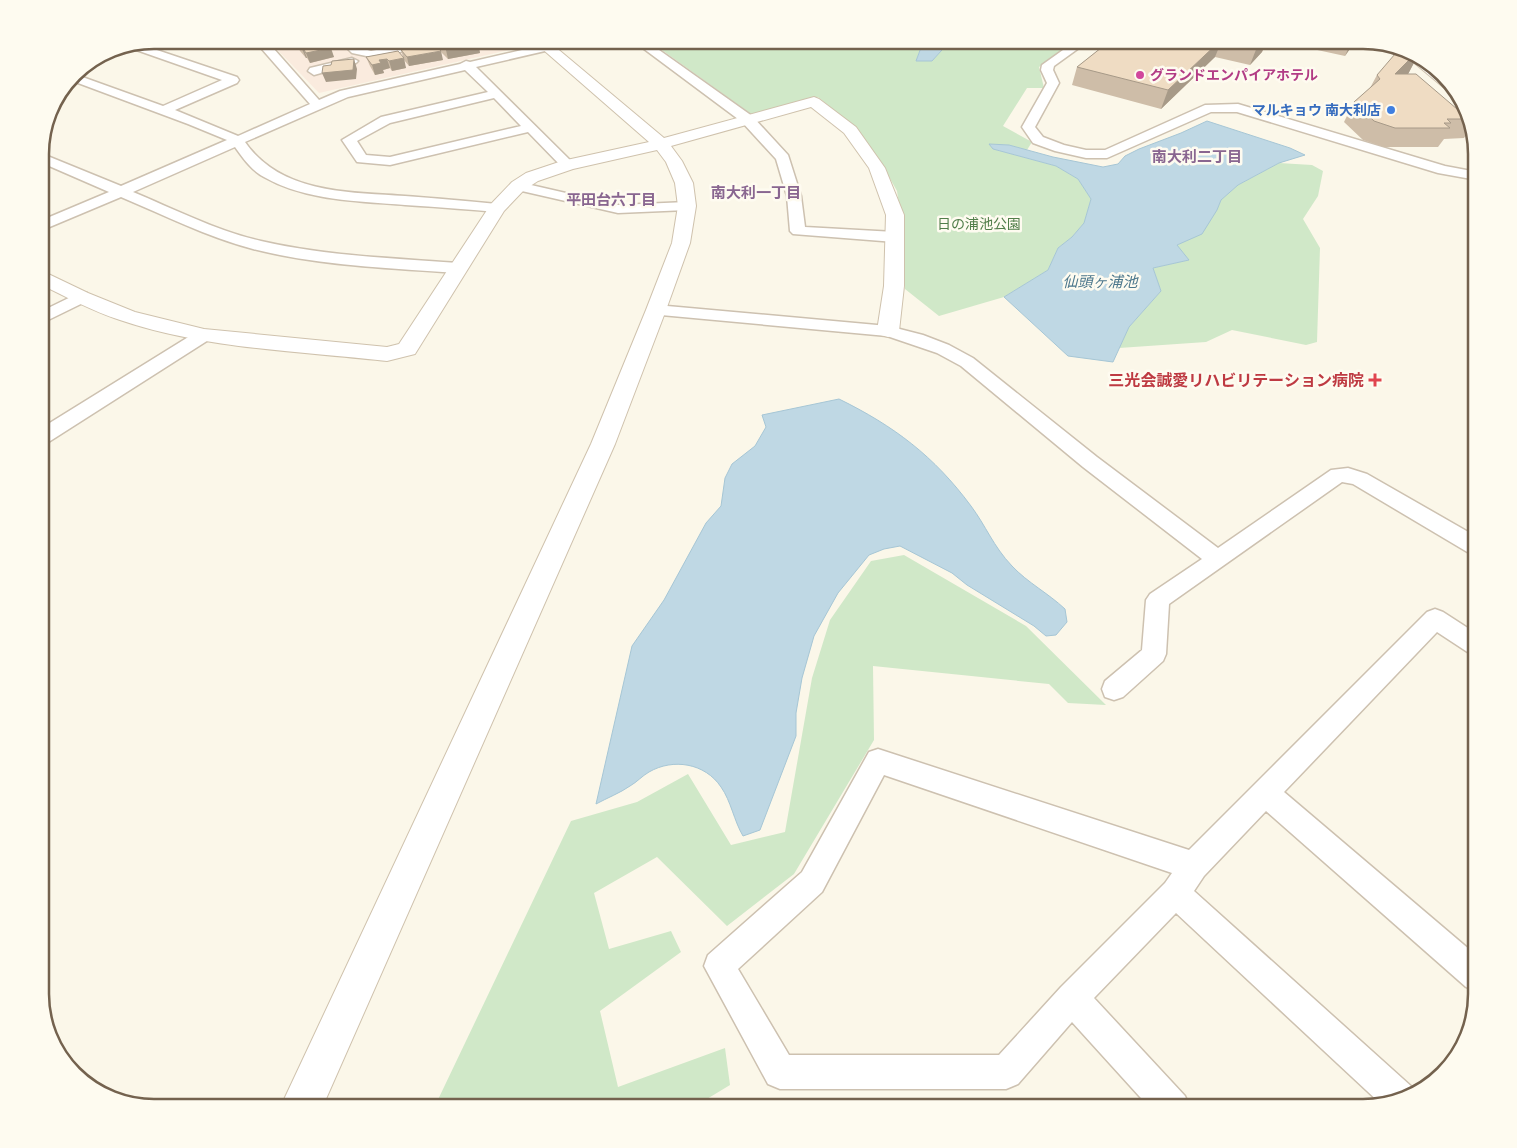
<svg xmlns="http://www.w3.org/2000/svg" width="1517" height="1148" viewBox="0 0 1517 1148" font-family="Ubuntu,'Noto Sans JP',sans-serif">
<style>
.commercial{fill:#faebde}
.green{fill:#d0e8c8}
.water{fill:#bfd8e4;stroke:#a6c6d5}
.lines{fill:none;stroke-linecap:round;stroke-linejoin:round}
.street-casing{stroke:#cdc1b0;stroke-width:3}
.secondary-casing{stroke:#cfc2ad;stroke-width:2}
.street{fill:#fff;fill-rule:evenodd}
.secondary{fill:#fff;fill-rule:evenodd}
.wall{fill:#cebda8}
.shaded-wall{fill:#a79a88}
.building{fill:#efdcc3;stroke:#a79a88}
.hotel-dot{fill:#d1479c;stroke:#fefbf0;stroke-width:2}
.shop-dot{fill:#3f7fe0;stroke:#fefbf0;stroke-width:2}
.health-dot{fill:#e0444e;stroke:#fefbf0;stroke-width:2}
.labels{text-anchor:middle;stroke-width:5;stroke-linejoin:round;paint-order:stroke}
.far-hotel-label{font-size:14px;font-weight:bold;fill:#b23c85;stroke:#fefbf0;text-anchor:start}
.far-shop-label{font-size:14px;font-weight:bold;fill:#366cbe;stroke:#fefbf0;text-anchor:end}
.far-park-label{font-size:14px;fill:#517e4a;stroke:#fefbf0}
.far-neighbourhood-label{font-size:15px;font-weight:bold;fill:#896690;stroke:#fefbf0}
.far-water-label{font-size:15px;font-style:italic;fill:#4c778c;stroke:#fefbf0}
.health-label{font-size:16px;font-weight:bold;fill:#be3a42;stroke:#fefbf0;text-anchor:end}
.rim{fill:none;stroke:#74624e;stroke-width:2.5}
</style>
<rect width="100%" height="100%" fill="#fbf7e9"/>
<!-- commercial -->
<path class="commercial" d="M 268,40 L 522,40 L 527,46 L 319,93 Z"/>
<!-- green -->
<path class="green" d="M 648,40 L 919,40 L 922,45 L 916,61 L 932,61 L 951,40 L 1075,40 L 1039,67 L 1044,88 L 1027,88 L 1003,126 L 1032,142 L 1027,150 L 1009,145 L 990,144 L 993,149 L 1056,166 L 1078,179 L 1091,199 L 1084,223 L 1072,237 L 1058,248 L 1048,270 L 1004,297 L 939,316 L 905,289 L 904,238 L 897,191 L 879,159 L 855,127 L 818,97 L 751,114 Z
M 1279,163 L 1312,165 L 1323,171 L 1318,196 L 1303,219 L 1320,248 L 1317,342 L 1306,345 L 1232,330 L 1206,342 L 1119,348 L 1129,327 L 1161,291 L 1153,268 L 1189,260 L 1177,246 L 1217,210 L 1221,200 L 1238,185 Z
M 904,555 L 1026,626 L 1106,705 L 1068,703 L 1049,684 L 873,666 L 874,740 L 794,874 L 727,926 L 657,857 L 594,893 L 609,949 L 671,931 L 681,952 L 600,1011 L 618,1087 L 725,1048 L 730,1085 L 692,1108 L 434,1108 L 571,821 L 637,802 L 688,774 L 731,845 L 785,832 L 812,678 L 830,620 L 871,561 Z"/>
<!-- water -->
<path class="water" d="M 919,40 L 951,40 L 932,61 L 916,61 L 922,45 Z
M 1207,121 L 1290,148 L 1305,155 L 1279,163 L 1238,185 L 1221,200 L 1217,210 L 1202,234 L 1177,245 L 1189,260 L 1153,268 L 1161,291 L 1129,327 L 1113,362 L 1068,356 L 1004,297 L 1048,270 L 1058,248 L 1072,237 L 1084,223 L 1091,199 L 1078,179 L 1056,166 L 993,149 L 989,144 L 1009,145 L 1053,157 L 1103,167 L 1118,164 L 1125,156 L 1139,149 L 1181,133 Z
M 839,399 C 894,426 934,456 971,506 C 986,526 993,546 1012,566 C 1028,583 1048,593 1065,609 L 1067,622 L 1056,635 L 1046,636 L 1034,626 L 967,585 L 952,573 L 900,546 L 884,549 L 869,555 L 838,593 L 814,636 L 802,678 L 796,713 L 796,736 L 760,830 L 743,836 C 734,821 731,801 721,787 C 705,763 673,758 649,772 C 642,776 637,782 630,786 C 620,793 607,798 596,804 L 632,646 L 664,600 L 706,523 L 721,506 L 725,478 L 732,464 L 755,446 L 766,427 L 762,415 Z"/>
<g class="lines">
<defs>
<path id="street" d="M 254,40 L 266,40 L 319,100 L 340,91 L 460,64 L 466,61 L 470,62 L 565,40 L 586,40 L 584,42 L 476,67 L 575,165 L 573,168 L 563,168 L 528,132 L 390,165 L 357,162 L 342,140 L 381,117 L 488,92 L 465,70 L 348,97 L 245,142 C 281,194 349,192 405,196 C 436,198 466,201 497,204 L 502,205 L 504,208 L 502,211 L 497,212 C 466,209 436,207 405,205 C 358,201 306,201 264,177 C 251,170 243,158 235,147 L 133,192 C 174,209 217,231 261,241 C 326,256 392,258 458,263 L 464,265 L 466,268 L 464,271 L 458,273 C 390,268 319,266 253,249 C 207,237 164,215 121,197 L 40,231 L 40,221 L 109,192 L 40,162 L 40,153 L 121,186 L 227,140 L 188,124 L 70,80 L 74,74 L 163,106 L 222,80 L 125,46 L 136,43 L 237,77 L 239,80 L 237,83 L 175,110 L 238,136 L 310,104 ZM 494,98 L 521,126 L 390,157 L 366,155 L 357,141 L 390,123 Z
M 339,40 L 351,40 L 360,48 L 371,51 L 431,40 L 456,40 L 450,43 L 371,57 L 352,53 Z
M 632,40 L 645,40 L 752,116 L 788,155 L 801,196 L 805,227 L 895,232 L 900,234 L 903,237 L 900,240 L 895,242 L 793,234 L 790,231 L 787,196 L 776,159 L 742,122 Z
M 1077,40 L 1090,40 L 1054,66 L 1053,70 L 1059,83 L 1035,127 L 1043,137 L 1064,145 L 1086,150 L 1105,150 L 1205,105 L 1238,104 L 1445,166 L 1477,172 L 1477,180 L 1438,173 L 1237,112 L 1211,112 L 1107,158 L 1086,158 L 1055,151 L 1033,143 L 1022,127 L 1047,83 L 1041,70 L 1042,65 Z
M 352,58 L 358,61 L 356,63 L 314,75 L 308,71 L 310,68 Z
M 518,182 L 618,205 L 687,202 L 692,203 L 694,206 L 692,209 L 687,210 L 618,213 L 513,189 L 511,186 L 513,183 Z
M 81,292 L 87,293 L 89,297 L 87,301 L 40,324 L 40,312 Z
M 656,305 L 888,326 L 923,335 L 949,345 L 973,358 L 1097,457 L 1218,548 L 1331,470 L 1348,468 L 1367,474 L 1477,537 L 1477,555 L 1469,553 L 1353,484 L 1342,482 L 1169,604 L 1166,654 L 1163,661 L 1123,697 L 1114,700 L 1105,697 L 1102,689 L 1105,681 L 1142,650 L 1146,600 L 1150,594 L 1202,559 L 1083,467 L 961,366 L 937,353 L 887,336 L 650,314 L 648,310 L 650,306 Z
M 204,330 L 210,331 L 213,335 L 210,339 L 47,443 L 40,445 L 40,429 L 198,331 Z
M 1435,609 L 1443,612 L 1477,634 L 1477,656 L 1469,653 L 1437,632 L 1284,792 L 1477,956 L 1477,992 L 1466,987 L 1266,811 L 1204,876 L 1194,891 L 1412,1087 L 1415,1095 L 1413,1096 L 1381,1104 L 1176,913 L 1094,998 L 1185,1096 L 1190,1108 L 1150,1108 L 1072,1022 L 1018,1084 L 1006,1089 L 780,1089 L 768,1084 L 704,966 L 708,955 L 802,872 L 869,752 L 878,749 L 1189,850 L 1427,612 ZM 884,775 L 1172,873 L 1165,883 L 1061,987 L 999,1055 L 789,1055 L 738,969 L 822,892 Z"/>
<path id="secondary" d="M 532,40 L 547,40 L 664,138 L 814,97 L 819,99 L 856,127 L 885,168 L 904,215 L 904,286 L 899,331 L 895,335 L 888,337 L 881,335 L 877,331 L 884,286 L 886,215 L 869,168 L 844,133 L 811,107 L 671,146 L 682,161 L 693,183 L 696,206 L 690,243 L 666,310 L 615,444 L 322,1108 L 280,1108 L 591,444 L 646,310 L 672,243 L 678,206 L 675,183 L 666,162 L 657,150 L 573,169 L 538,181 L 524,190 L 504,211 L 415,354 L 387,361 C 298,351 205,349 120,320 C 92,311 66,297 40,284 L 40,270 L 88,293 L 135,312 L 204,329 L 387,347 L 399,344 L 491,204 L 512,182 L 526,173 L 562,161 L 649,142 Z
M 1411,56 L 1432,64 L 1456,92 L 1448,91 L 1412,61 Z"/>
</defs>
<!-- street casing -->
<use href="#street" class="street-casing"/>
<!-- secondary casing -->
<use href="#secondary" class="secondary-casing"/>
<!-- street -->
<use href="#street" class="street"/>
<!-- secondary -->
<use href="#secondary" class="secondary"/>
</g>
<!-- wall -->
<path class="wall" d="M 289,40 L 324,40 L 334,57 L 310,63 L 307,58 L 306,58 L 300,51 L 299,49 Z
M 1111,40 L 1267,40 L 1262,52 L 1250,65 L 1215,57 L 1161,109 L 1072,85 L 1077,67 Z
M 1271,40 L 1356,40 L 1345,56 Z
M 439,42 L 478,43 L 480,53 L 448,59 L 441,52 Z
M 401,50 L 443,60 L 409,66 L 404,60 Z
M 398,51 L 406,68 L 392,71 L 390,68 L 383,70 L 384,73 L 375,75 L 370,66 L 366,57 Z
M 1416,59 L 1408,74 L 1457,109 L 1467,112 L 1471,127 L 1464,138 L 1444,139 L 1438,147 L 1384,147 L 1363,140 L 1344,122 L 1354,102 L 1370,88 L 1377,75 Z"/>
<!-- shaded-wall -->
<path class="shaded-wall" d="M 297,40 L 306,40 L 331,48 L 334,57 L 310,63 L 306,53 L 304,50 L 307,58 L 306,58 L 302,49 L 298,43 Z
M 373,40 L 401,40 L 375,45 Z
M 1221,40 L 1222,40 L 1215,57 L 1161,109 L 1168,90 Z
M 1264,40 L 1267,40 L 1262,52 L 1250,65 L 1257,47 Z
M 1352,40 L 1356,40 L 1345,56 Z
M 478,43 L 480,53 L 448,59 L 446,50 Z
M 441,51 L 443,60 L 409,66 L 407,57 Z
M 404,58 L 406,68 L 392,71 L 389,61 Z
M 354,59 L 357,69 L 356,79 L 326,82 L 322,73 Z
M 387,59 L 390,68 L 383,70 L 384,73 L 375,75 L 372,65 L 379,60 Z
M 1416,59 L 1406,78 L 1395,74 L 1409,60 Z"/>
<!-- building -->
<path class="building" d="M 307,40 L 324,40 L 331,48 L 306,53 L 304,50 L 316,47 L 302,49 L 297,42 Z
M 451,40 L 474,40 L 478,43 L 446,50 L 439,42 Z
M 1111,40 L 1221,40 L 1168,90 L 1077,67 Z
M 1227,40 L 1264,40 L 1257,47 Z
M 434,44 L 441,51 L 407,57 L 401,50 Z
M 398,51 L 404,58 L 389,61 L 387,59 L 379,60 L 381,63 L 372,65 L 366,57 Z
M 1403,53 L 1413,57 L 1416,59 L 1409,60 L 1395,74 L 1416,74 L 1457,109 L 1464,109 L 1467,112 L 1469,119 L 1447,119 L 1451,123 L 1444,123 L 1450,128 L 1395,128 L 1374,121 L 1354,102 L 1380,79 L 1377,75 L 1395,54 Z
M 354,59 L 353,70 L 322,73 L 323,66 L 331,65 L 332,61 Z"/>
<!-- markers -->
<circle class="hotel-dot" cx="1140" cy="75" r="5"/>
<circle class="shop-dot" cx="1391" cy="110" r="5"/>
<path class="health-dot" d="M1372.5 372.5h5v5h5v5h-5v5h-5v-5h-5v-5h5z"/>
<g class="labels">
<!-- far-hotel labels -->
<g class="far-hotel-label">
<text x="1150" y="80">グランドエンパイアホテル</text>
</g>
<!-- far-shop labels -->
<g class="far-shop-label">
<text x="1381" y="115">マルキョウ 南大利店</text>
</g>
<!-- far-park labels -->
<g class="far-park-label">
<text x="979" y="229">日の浦池公園</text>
</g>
<!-- far-neighbourhood labels -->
<g class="far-neighbourhood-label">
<text x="1197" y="162">南大利二丁目</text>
<text x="756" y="198">南大利一丁目</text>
<text x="611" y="205">平田台六丁目</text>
</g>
<!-- far-water labels -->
<g class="far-water-label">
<text x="1100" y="287">仙頭ヶ浦池</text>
</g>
<!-- health labels -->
<g class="health-label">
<text x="1364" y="386">三光会誠愛リハビリテーション病院</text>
</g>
</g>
<!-- crop -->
<path d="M0 0H1517V1148H0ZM154 49H1363A105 105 0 0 1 1468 154V994A105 105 0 0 1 1363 1099H154A105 105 0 0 1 49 994V154A105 105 0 0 1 154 49Z" fill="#fefbf0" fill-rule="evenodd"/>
<path class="rim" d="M154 49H1363A105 105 0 0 1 1468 154V994A105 105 0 0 1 1363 1099H154A105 105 0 0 1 49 994V154A105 105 0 0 1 154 49Z"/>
</svg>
